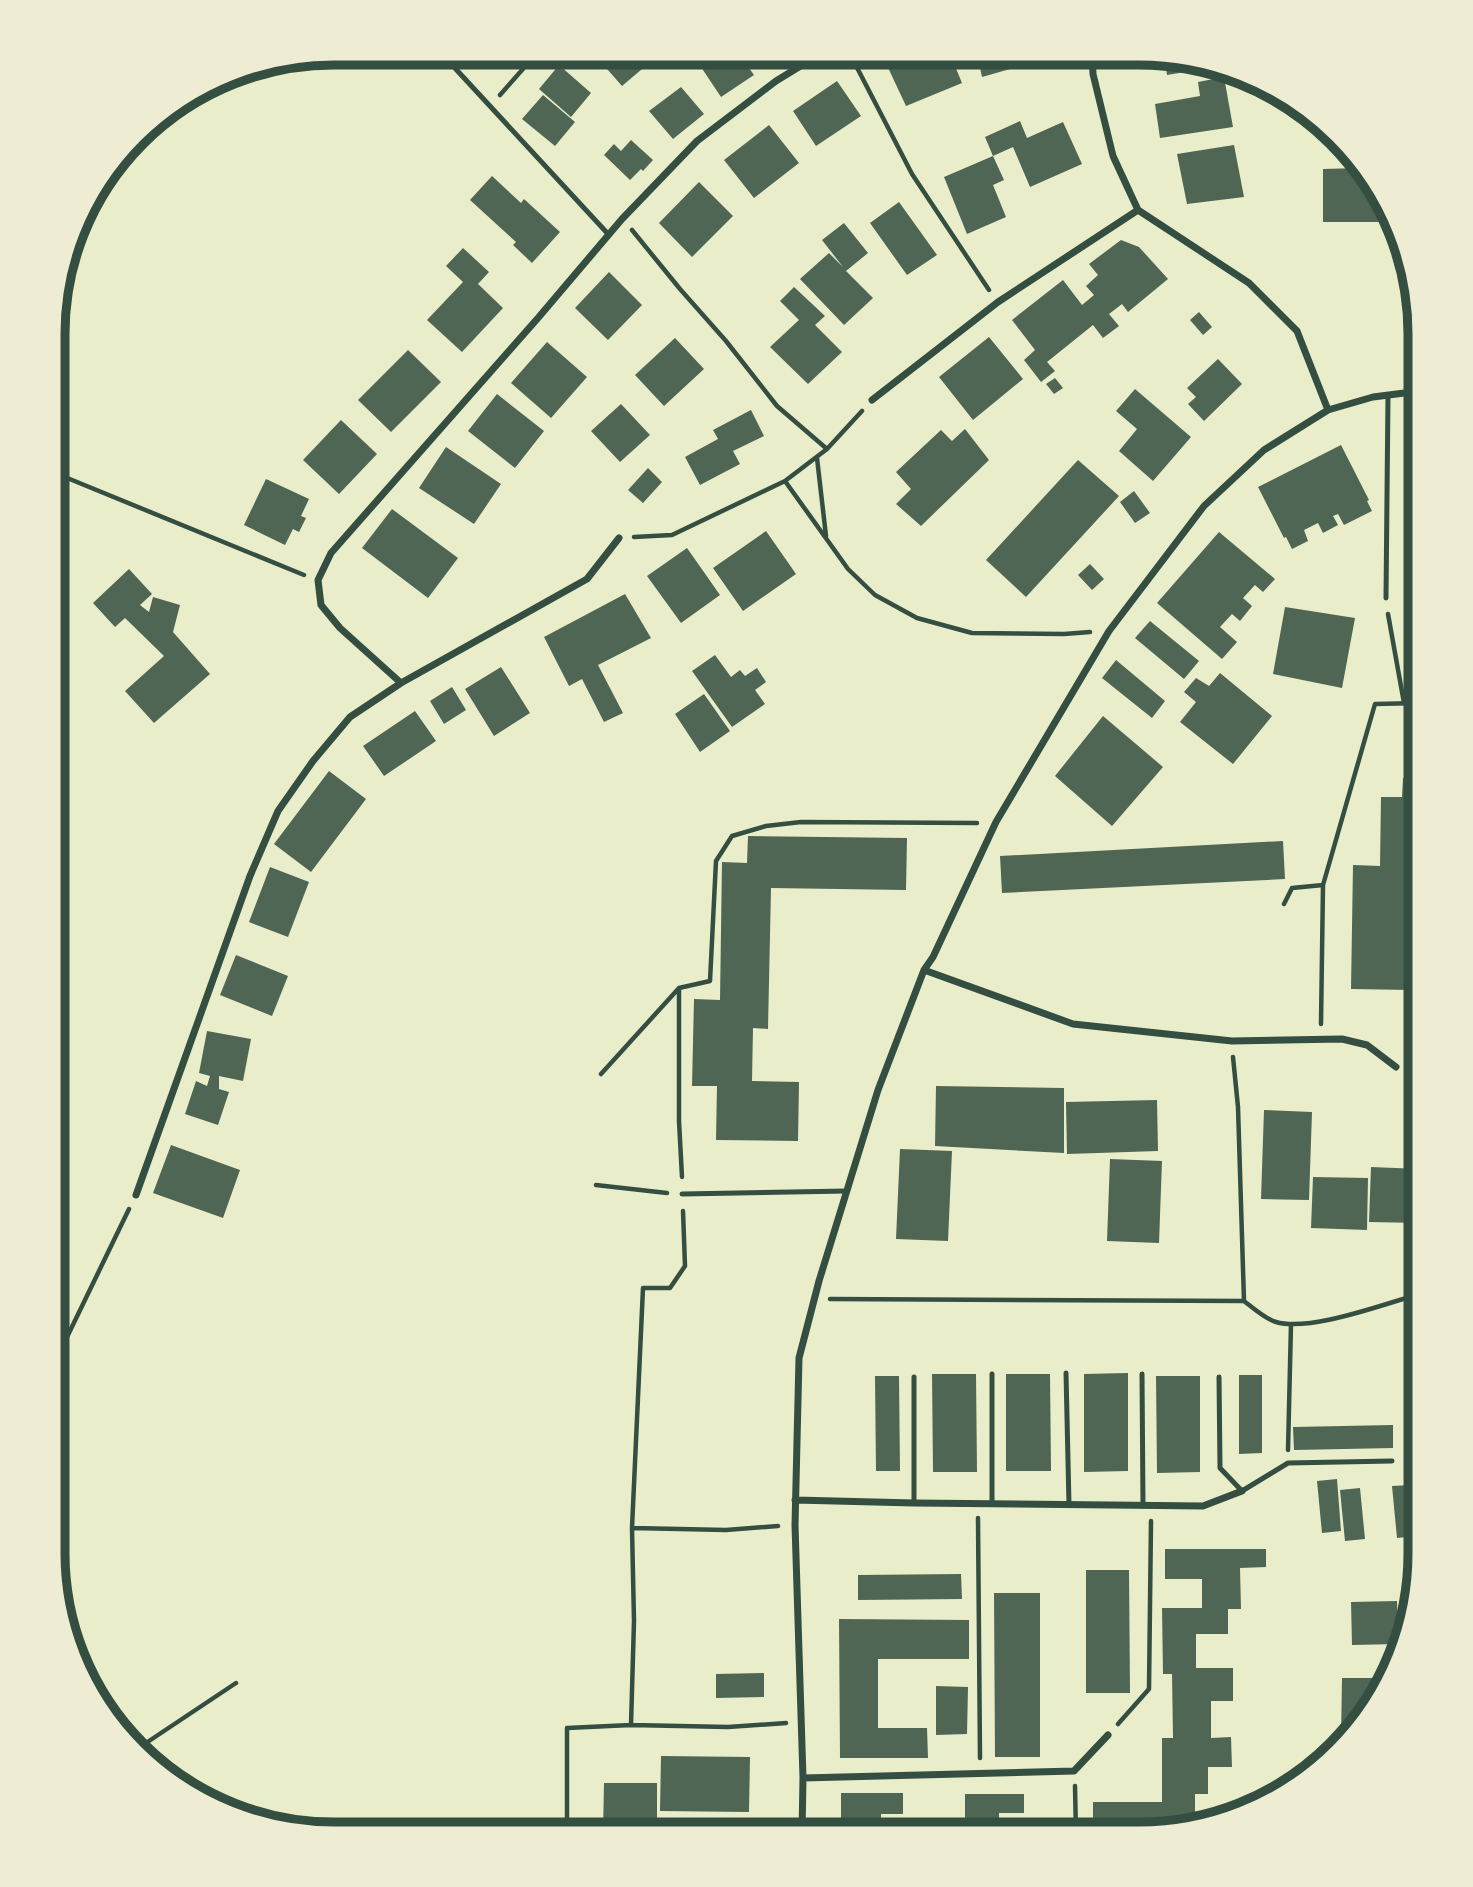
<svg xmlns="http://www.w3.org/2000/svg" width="1473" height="1887" viewBox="0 0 1473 1887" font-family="Cabin,sans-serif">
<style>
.building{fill:#4f6655}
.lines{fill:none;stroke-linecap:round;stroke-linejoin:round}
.path{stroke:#344e41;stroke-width:4.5}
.service{stroke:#344e41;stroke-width:5}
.minor{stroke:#344e41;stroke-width:7}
.rim{fill:none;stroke:#344e41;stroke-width:9}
</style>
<rect width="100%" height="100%" fill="#e9edc9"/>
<!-- building -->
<path class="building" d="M 593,53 L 661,53 L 622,86 Z
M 720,54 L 724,54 L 732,65 L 742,58 L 754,75 L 721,97 L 701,67 Z
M 895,54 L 950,54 L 962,83 L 906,106 L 884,59 Z
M 977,54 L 1036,55 L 1038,61 L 982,77 Z
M 1164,55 L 1177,55 L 1210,68 L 1167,75 Z
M 559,65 L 591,93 L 571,117 L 539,89 Z
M 1224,77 L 1233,127 L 1160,138 L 1155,104 L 1200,96 L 1198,82 Z
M 837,81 L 861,116 L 816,146 L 793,111 Z
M 681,87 L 704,114 L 673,139 L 649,111 Z
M 543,95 L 575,122 L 555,146 L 522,119 Z
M 1020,121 L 1027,138 L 1063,122 L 1082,164 L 1030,187 L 1013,147 L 993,156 L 985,137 Z
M 769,125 L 799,163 L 754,198 L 724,160 Z
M 631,140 L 653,160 L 643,171 L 641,169 L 630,180 L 604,155 L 614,144 L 621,151 Z
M 1234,145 L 1244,197 L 1187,204 L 1177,154 Z
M 993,156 L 1004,180 L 993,185 L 1006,217 L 967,234 L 944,177 Z
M 1359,168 L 1383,193 L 1395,222 L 1323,222 L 1323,169 Z
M 492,176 L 521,203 L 524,199 L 560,232 L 532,263 L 513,245 L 516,242 L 470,200 Z
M 699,182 L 733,216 L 692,257 L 659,223 Z
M 899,202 L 937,255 L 907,275 L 870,223 Z
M 844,223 L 868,253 L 846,271 L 873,298 L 844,325 L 800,279 L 829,253 L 843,267 L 822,240 Z
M 1400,234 L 1411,260 L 1394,260 Z
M 1121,240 L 1139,247 L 1168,279 L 1128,312 L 1122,304 L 1109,314 L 1119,326 L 1103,338 L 1093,325 L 1047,362 L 1055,371 L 1041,382 L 1024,360 L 1035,350 L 1012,320 L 1063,280 L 1082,305 L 1094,295 L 1086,286 L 1098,275 L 1089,264 Z
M 463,248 L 489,272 L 478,284 L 503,308 L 462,352 L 427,320 L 463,282 L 446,266 Z
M 609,272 L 642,305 L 608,340 L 575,308 Z
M 794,287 L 825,316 L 815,325 L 842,352 L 808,384 L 770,347 L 799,320 L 780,301 Z
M 1199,312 L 1212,327 L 1203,335 L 1190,320 Z
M 989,337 L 1023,379 L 973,420 L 939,377 Z
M 675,338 L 704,369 L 664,406 L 635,375 Z
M 547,342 L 587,377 L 551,418 L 511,383 Z
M 408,350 L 441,382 L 391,432 L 358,400 Z
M 1218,359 L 1242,384 L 1204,421 L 1188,404 L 1196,397 L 1187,388 Z
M 1055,378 L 1063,388 L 1054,394 L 1046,384 Z
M 1135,389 L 1191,437 L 1153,481 L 1119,451 L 1137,429 L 1116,411 Z
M 497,394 L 544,431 L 515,468 L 468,431 Z
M 621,404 L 650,435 L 620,462 L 591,431 Z
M 751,410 L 764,436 L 733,451 L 740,464 L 700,485 L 685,457 L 718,439 L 713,430 Z
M 341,420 L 377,454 L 339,494 L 303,460 Z
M 965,429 L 989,460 L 921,526 L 896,504 L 911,489 L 896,472 L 941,430 L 952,441 Z
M 1341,445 L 1369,500 L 1367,501 L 1372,511 L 1344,525 L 1338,514 L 1333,516 L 1338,525 L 1323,533 L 1318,523 L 1304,530 L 1308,541 L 1292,549 L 1286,537 L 1284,538 L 1258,487 Z
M 446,447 L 501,484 L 474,524 L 419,488 Z
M 1078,460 L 1119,496 L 1026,597 L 986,560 Z
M 648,468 L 662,482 L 643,503 L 628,490 Z
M 266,479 L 309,499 L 301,516 L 306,518 L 299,532 L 293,529 L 285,545 L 244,525 Z
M 1134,491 L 1150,513 L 1135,523 L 1120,502 Z
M 392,509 L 458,558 L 428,598 L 362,548 Z
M 766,531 L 796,574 L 743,611 L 713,568 Z
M 1219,532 L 1275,579 L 1263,592 L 1255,585 L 1243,598 L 1252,606 L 1240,621 L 1232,614 L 1220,627 L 1237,642 L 1222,659 L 1157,603 Z
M 687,548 L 720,595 L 681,623 L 647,576 Z
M 1090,564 L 1104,579 L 1092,590 L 1078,575 Z
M 129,569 L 152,594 L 140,605 L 149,612 L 153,597 L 180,605 L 173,632 L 210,674 L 154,723 L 125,691 L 164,656 L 125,618 L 115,627 L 93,603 Z
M 625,594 L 651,638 L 598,665 L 623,713 L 604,722 L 582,679 L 569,686 L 544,637 Z
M 1285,607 L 1355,618 L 1342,688 L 1273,674 Z
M 1150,621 L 1199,661 L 1184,679 L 1135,638 Z
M 715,655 L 731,677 L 740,670 L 745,676 L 757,668 L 766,682 L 755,690 L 765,704 L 732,727 L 692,671 Z
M 1116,660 L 1165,701 L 1152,718 L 1102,678 Z
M 501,667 L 530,713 L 494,736 L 465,689 Z
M 1220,673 L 1272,716 L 1233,764 L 1180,722 L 1196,702 L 1184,692 L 1196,678 L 1209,686 Z
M 452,687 L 466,710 L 444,724 L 430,701 Z
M 704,694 L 730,731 L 700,752 L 675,714 Z
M 415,711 L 436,741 L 384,776 L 363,746 Z
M 1103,716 L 1163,767 L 1112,826 L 1055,776 Z
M 329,771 L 366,799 L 311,872 L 274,844 Z
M 1403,778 L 1420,778 L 1420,860 L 1413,860 L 1411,990 L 1351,989 L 1353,865 L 1380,866 L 1381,797 L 1402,797 Z
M 748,836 L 907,838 L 906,890 L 771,888 L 768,1029 L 753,1028 L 752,1081 L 799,1082 L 798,1141 L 716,1140 L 717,1086 L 692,1086 L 694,999 L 720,1000 L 722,862 L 747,863 Z
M 1283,841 L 1285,879 L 1002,893 L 1000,856 Z
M 270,867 L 309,882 L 288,937 L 249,922 Z
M 236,955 L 288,976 L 272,1016 L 220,995 Z
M 207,1031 L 251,1039 L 243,1081 L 219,1076 L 219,1089 L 229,1092 L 218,1125 L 185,1114 L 196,1081 L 207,1086 L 210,1076 L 199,1073 Z
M 936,1086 L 1064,1088 L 1064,1153 L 935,1146 Z
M 1157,1100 L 1158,1151 L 1067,1154 L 1066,1102 Z
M 1264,1110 L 1312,1112 L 1309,1200 L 1261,1199 Z
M 171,1145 L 240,1170 L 223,1218 L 153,1193 Z
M 900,1149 L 952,1151 L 948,1241 L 896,1239 Z
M 1110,1159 L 1162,1161 L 1159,1243 L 1107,1241 Z
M 1371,1167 L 1420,1169 L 1420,1223 L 1369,1222 Z
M 1313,1177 L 1368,1178 L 1367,1230 L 1311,1228 Z
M 1128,1373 L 1128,1471 L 1084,1472 L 1084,1374 Z
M 932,1374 L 976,1374 L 977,1472 L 933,1472 Z
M 1006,1374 L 1050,1374 L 1051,1471 L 1006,1471 Z
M 1239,1375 L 1262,1375 L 1262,1453 L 1239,1454 Z
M 875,1376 L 899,1376 L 900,1471 L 876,1471 Z
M 1156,1376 L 1200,1376 L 1200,1472 L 1157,1473 Z
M 1393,1425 L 1393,1448 L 1294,1450 L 1293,1427 Z
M 1337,1479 L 1341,1531 L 1322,1533 L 1317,1481 Z
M 1412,1485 L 1417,1536 L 1397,1538 L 1392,1486 Z
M 1360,1488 L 1365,1539 L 1345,1541 L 1340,1490 Z
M 1420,1491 L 1420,1527 L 1418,1527 L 1415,1492 Z
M 1165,1549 L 1266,1549 L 1266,1567 L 1240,1568 L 1241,1609 L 1228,1609 L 1228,1634 L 1196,1634 L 1196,1668 L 1233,1668 L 1233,1701 L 1211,1701 L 1211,1738 L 1231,1737 L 1232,1767 L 1208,1767 L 1208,1794 L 1195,1794 L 1195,1823 L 1169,1825 L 1169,1830 L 1158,1834 L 1093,1833 L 1093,1802 L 1162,1802 L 1162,1738 L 1173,1738 L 1172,1674 L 1163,1674 L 1162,1608 L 1202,1608 L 1202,1579 L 1165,1579 Z
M 1086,1570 L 1129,1570 L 1130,1693 L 1086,1693 Z
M 961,1574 L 962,1599 L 858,1600 L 858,1575 Z
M 994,1593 L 1040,1593 L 1040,1757 L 995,1757 Z
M 1397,1601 L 1398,1644 L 1352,1645 L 1351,1602 Z
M 839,1619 L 969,1620 L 969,1659 L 878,1659 L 878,1728 L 927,1728 L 928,1758 L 840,1758 Z
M 764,1673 L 764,1697 L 716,1698 L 716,1674 Z
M 1342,1678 L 1388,1678 L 1383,1694 L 1349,1738 L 1341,1738 Z
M 936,1686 L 968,1687 L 967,1734 L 936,1735 Z
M 661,1756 L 750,1757 L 749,1812 L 660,1811 Z
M 604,1783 L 657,1783 L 657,1832 L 603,1832 Z
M 841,1793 L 903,1793 L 903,1814 L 881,1814 L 881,1834 L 841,1834 Z
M 965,1794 L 1024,1794 L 1024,1813 L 999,1813 L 999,1834 L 965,1834 Z"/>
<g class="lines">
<!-- path -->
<path class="path" d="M 850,54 L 912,174 L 989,290
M 500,95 L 537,53
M 632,230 L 680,289 L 726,341 L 777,406 L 827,449
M 817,458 L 826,536
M 55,473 L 304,575
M 785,481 L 848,569 L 875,595 L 917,618 L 972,633 L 1064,634 L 1090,632
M 634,537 L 672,535 L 785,481 L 827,449 L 862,411
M 1388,614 L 1404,703
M 1284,904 L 1292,888 L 1323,885
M 679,988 L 679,1121 L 682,1177
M 1321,1024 L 1323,885 L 1375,704 L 1420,703
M 1233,1057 L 1238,1107 L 1244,1301
M 601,1074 L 679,988 L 710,981 L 716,861 L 732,836 L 766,826 L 801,822 L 977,823
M 596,1185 L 667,1193
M 830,1299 L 1244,1301 C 1253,1308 1265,1319 1276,1322 C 1311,1332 1383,1304 1420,1294
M 53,1366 L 129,1209
M 1288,1450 L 1291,1324
M 978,1518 L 980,1758
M 632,1528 L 726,1530 L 778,1526
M 1118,1724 L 1149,1689 L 1151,1521
M 631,1725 L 634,1621 L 632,1528 L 643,1288 L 670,1288 L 685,1266 L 683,1211
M 140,1747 L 236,1683
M 1075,1786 L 1076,1834
M 567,1834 L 567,1728 L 631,1725 L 728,1727 L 786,1723"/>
<!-- service -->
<path class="service" d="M 441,53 L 609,235
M 1386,598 L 1388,395
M 682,1194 L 847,1191
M 1066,1373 L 1069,1505
M 992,1374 L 992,1503
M 1142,1374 L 1143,1506
M 1219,1377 L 1220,1468 L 1242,1491 L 1288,1463 L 1392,1461
M 914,1503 L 914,1377"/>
<!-- minor -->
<path class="minor" d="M 1092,55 L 1093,74 L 1113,156 L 1138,210 L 1249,283 L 1297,331 L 1328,410
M 872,400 L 998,302 L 1138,210
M 401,683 L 340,628 L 321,605 L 318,580 L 331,553 L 538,318 L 622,219 L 697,141 L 776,81 L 820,54
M 924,970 L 1073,1024 L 1232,1041 L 1342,1039 L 1367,1045 L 1396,1067
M 136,1195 L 250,876 L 278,811 L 313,761 L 350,717 L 401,683 L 587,579 L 619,538
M 795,1500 L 914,1503 L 1203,1506 L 1242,1491
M 803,1778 L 1074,1771 L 1108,1735
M 802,1834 L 803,1778 L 795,1525 L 799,1358 L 819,1281 L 878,1090 L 924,970 L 933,957 L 996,822 L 1109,631 L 1204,506 L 1264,450 L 1328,410 L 1373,397 L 1420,391"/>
</g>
<!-- crop -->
<path d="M0 0H1473V1887H0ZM334 65H1139A269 269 0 0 1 1408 334V1553A269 269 0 0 1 1139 1822H334A269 269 0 0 1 65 1553V334A269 269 0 0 1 334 65Z" fill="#eeecd3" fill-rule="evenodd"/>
<path class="rim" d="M334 65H1139A269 269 0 0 1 1408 334V1553A269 269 0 0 1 1139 1822H334A269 269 0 0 1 65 1553V334A269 269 0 0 1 334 65Z"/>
</svg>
